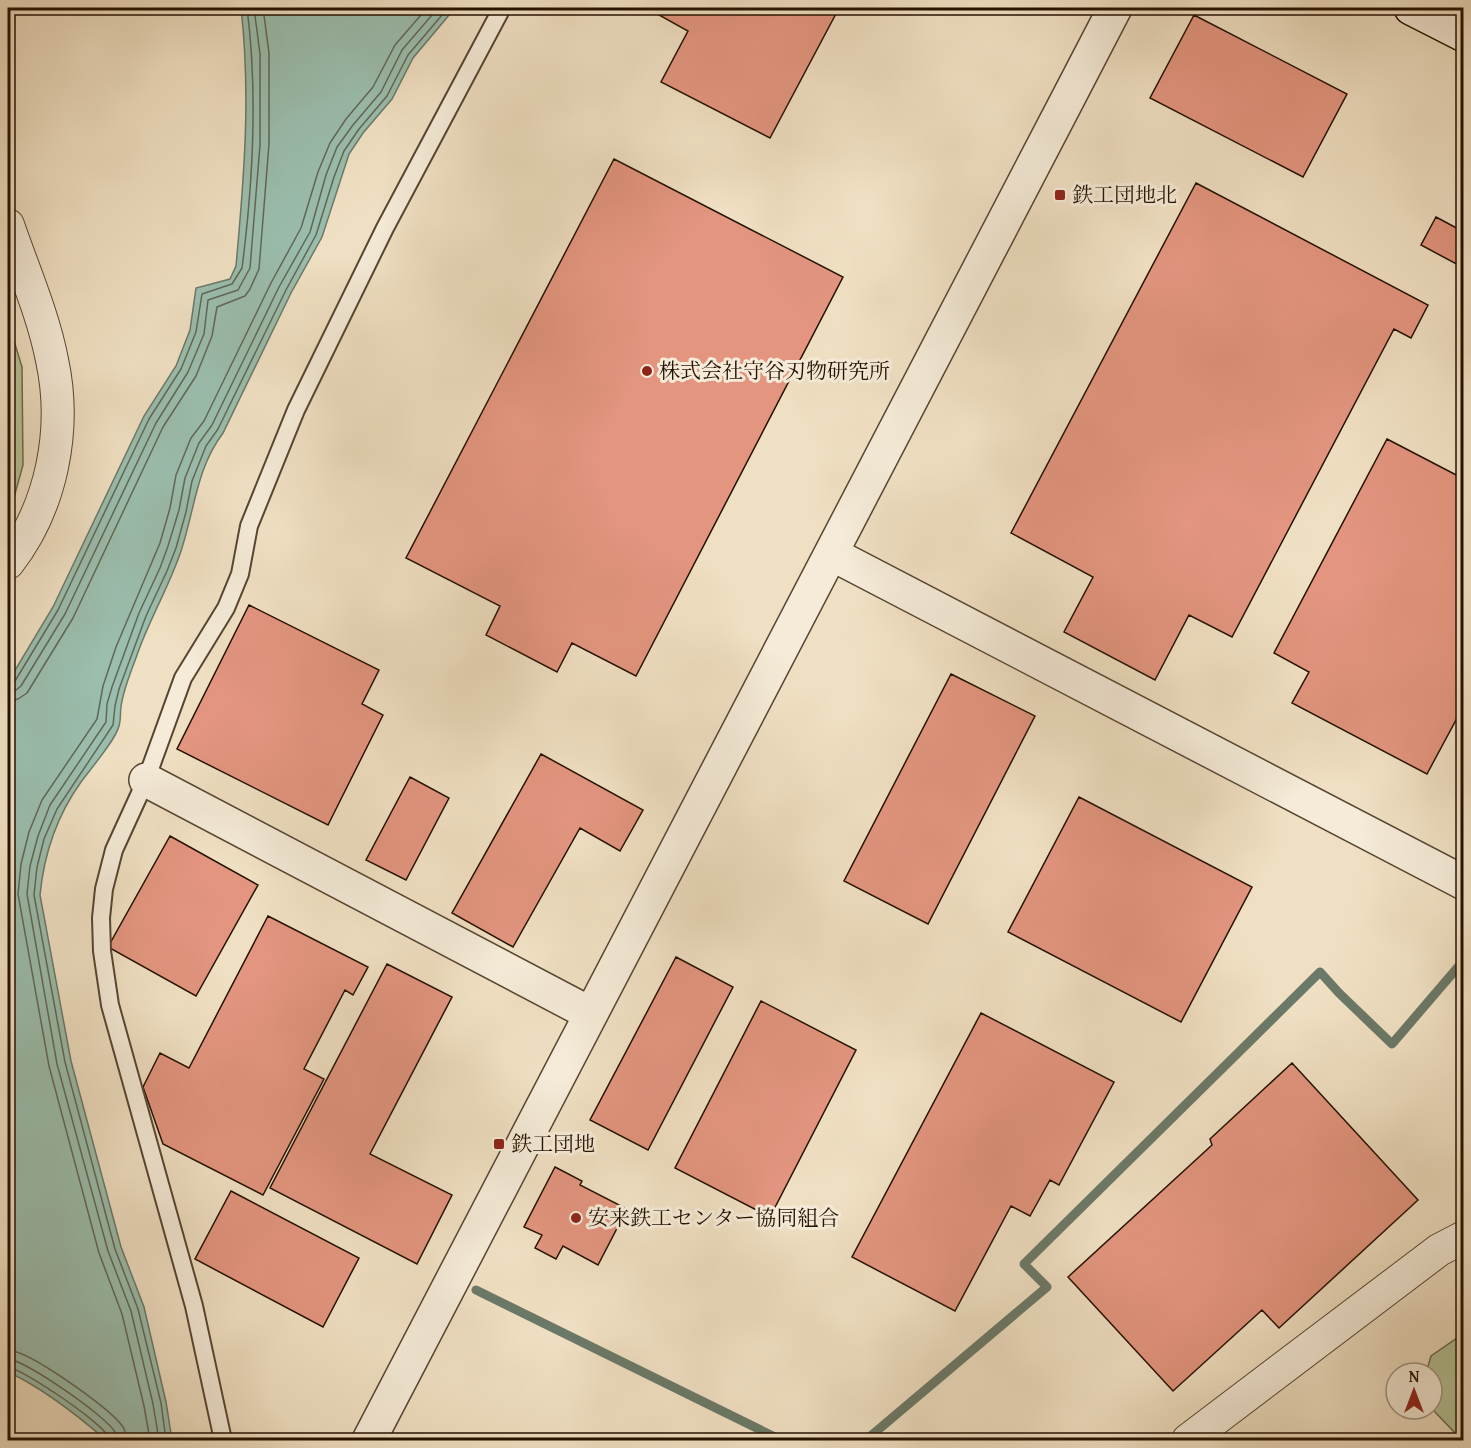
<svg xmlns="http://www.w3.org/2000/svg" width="1471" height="1448" viewBox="0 0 1471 1448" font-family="'Gentium Book Plus','Noto Serif JP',serif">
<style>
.green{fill:#b5c397;stroke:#6c6a4c;stroke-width:1.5}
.water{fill:#9bbeae;stroke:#6b7968;stroke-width:1.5}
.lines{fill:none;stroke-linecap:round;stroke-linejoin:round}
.shore{stroke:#606857;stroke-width:1.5}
.stream{stroke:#6b7968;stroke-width:9}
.building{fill:#e3957f;stroke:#241100;stroke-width:1.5}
.service-casing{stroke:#574531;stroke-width:20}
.minor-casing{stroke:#574531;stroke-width:34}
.tertiary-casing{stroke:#574531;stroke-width:36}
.secondary-casing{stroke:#241100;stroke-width:36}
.service{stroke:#f5ebd8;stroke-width:16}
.minor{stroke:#f5ebd8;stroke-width:32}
.tertiary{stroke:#f5ebd8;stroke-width:33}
.secondary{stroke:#f5ebd8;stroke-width:33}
.poi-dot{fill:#8f2418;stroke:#f5ebd8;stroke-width:2}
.labels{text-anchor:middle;stroke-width:6;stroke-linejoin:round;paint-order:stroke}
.poi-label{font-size:21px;fill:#241100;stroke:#f5ebd8;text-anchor:start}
</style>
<rect width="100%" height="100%" fill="#f0e0c3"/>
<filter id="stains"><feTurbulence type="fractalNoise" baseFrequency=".00333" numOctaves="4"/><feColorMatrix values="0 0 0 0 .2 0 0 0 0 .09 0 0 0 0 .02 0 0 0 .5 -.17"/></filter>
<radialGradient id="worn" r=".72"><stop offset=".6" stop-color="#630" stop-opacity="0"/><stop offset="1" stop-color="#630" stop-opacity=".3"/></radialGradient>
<!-- green -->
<path class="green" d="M 8,321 L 22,367 L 23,465 L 8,519 Z
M 1463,1334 L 1463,1437 L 1457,1435 L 1434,1411 L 1432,1373 L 1426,1373 L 1431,1356 Z"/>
<!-- water -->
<path class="water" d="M 241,8 L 455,8 L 413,58 L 392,99 L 363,133 L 349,154 L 322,237 L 291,293 L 223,433 C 196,469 195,509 181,551 C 169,587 149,620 137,655 C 131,672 123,690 121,707 C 120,713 121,720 119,726 C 115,741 91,768 81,782 C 56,817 44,853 40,895 L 71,1061 L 121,1247 L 144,1307 L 166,1402 L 172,1440 L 106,1440 C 77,1415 43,1388 8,1372 L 8,682 L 53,607 L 144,416 L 176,366 L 190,330 L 196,288 L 230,279 L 236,266 C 244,178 251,96 241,8 Z"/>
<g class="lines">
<!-- shore -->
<path class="shore" d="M 8,684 L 15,681 L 58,610 L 149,419 L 181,369 L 196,332 L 202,294 L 232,284 L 242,268 C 253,183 258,93 247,8
M 8,692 L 16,690 L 21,686 L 65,614 L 156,423 L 188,372 L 204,334 L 208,300 L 238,290 L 250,268 L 260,145 L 260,54 L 254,8
M 8,701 L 18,699 L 27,693 L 73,618 L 163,427 L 196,376 L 212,336 L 217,307 L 245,296 L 250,289 L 259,269 L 269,144 L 269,53 L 263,8
M 8,1350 C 30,1351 104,1405 120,1423 C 125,1428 126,1434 126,1440
M 8,1359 C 25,1360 106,1416 115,1432 C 117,1435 117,1436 117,1440
M 8,1367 C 23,1369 108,1426 110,1440
M 150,1440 L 144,1406 L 122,1314 L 99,1253 L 49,1066 L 18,894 L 21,864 L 29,832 L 42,800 L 97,719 L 103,686 L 116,647 L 160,543 L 170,508 L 176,475 L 191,438 L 204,421 L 271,283 L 301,228 L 318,172 L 330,143 L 346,119 L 373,87 L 395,45 L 427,8
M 159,1440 L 153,1404 L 131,1311 L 108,1251 L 57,1064 L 27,894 L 30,866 L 38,836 L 50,805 L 106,722 L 107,704 L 112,687 L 139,613 L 160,568 L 168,546 L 179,510 L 185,478 L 199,443 L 212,425 L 279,287 L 310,232 L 326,175 L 337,147 L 353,125 L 381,92 L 402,50 L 438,8
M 166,1440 L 161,1403 L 138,1309 L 115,1249 L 65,1062 L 34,895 L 37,867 L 44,839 L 57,809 L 113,725 L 115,706 L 119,689 L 146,616 L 167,571 L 176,548 L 186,512 L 192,481 L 206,446 L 218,429 L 286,290 L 316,235 L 334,177 L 344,151 L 359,129 L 387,96 L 408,55 L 448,8"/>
<!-- stream -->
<path class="stream" d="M 476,1290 L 781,1440
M 866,1440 L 1047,1287 L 1024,1264 L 1320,972 L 1339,993 L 1392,1044 L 1464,960"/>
</g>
<!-- building -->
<path class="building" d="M 663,8 L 839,8 L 770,138 L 661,82 L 688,31 L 659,15 Z
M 1194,15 L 1347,94 L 1303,177 L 1150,98 Z
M 614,159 L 843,277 L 636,676 L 572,643 L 557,672 L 486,635 L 500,606 L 406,558 Z
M 1196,183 L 1428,305 L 1411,338 L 1394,329 L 1232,637 L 1189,615 L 1155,680 L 1064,632 L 1093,577 L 1011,533 Z
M 1436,217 L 1464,232 L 1464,268 L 1421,245 Z
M 1387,439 L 1464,479 L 1464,705 L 1427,774 L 1292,703 L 1309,672 L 1274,653 Z
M 249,605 L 379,670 L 362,704 L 383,715 L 328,825 L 177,749 Z
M 951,674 L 1035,716 L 928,924 L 844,881 Z
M 541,754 L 643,810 L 620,851 L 580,828 L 513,947 L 452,913 Z
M 410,777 L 449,798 L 406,880 L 366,860 Z
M 1079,797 L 1252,887 L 1181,1022 L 1008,932 Z
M 170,836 L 258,885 L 196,996 L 108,947 Z
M 268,916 L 368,967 L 353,995 L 345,990 L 304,1069 L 324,1079 L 263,1195 L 163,1144 L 143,1087 L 160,1053 L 189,1068 Z
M 676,957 L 733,987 L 648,1150 L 590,1120 Z
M 387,964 L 452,997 L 370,1154 L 452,1195 L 417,1264 L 270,1188 Z
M 761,1001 L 856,1050 L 770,1217 L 675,1168 Z
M 981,1013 L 1114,1082 L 1059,1185 L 1050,1180 L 1030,1216 L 1011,1206 L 955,1311 L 852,1257 Z
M 1292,1063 L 1418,1200 L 1279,1328 L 1262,1310 L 1173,1391 L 1068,1277 L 1212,1145 L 1210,1139 Z
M 555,1167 L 582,1181 L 580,1185 L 627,1209 L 598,1265 L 563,1246 L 556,1259 L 535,1248 L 542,1235 L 524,1227 Z
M 231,1191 L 359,1258 L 323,1327 L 195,1259 Z"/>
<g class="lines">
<defs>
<path id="service" d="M 223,1440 L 194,1306 L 110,1005 L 102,951 L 101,918 L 104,889 L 114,850 L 146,780 L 183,678 L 226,608 L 240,574 L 249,526 L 296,410 L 385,228 L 502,8"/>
<path id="minor" d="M 8,225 C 23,269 43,314 52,360 C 67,429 52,507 8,563
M 1188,1440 L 1439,1250 L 1464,1237"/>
<path id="tertiary" d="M 832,554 L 1464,883
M 146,780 L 589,1013
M 369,1440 C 615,962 867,486 1115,8"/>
<path id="secondary" d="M 1411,8 L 1464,35"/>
</defs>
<!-- service casing -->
<use href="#service" class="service-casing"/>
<!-- minor casing -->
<use href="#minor" class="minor-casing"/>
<!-- tertiary casing -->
<use href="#tertiary" class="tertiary-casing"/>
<!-- secondary casing -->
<use href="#secondary" class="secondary-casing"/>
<!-- service -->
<use href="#service" class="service"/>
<!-- minor -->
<use href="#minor" class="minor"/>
<!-- tertiary -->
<use href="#tertiary" class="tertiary"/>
<!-- secondary -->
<use href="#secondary" class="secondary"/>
</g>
<!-- markers -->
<g class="poi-dot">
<rect x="1054" y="189" width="12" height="12" rx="3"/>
<circle cx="647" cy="371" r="6"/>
<rect x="493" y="1138" width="12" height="12" rx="3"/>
<circle cx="576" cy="1218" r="6"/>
</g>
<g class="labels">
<!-- poi labels -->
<g class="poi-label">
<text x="1072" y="202">鉄工団地北</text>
<text x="659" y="378">株式会社守谷刃物研究所</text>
<text x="511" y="1151">鉄工団地</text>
<text x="588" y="1225">安来鉄工センター協同組合</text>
</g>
</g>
<!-- margin -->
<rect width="1471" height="1448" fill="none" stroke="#f0e0c3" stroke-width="30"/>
<rect x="9" y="9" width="1453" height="1430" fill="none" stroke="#241100" stroke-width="3"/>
<rect x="15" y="15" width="1441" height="1418" fill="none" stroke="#241100" stroke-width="1.5"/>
<!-- north arrow -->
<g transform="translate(1414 1391)"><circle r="28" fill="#f5ebd8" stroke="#a19482" stroke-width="1.5"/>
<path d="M0-4.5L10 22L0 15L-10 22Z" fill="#8f2418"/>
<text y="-9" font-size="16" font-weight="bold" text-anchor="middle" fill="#241100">N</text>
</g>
<rect width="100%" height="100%" filter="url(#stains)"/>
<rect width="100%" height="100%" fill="url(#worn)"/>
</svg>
